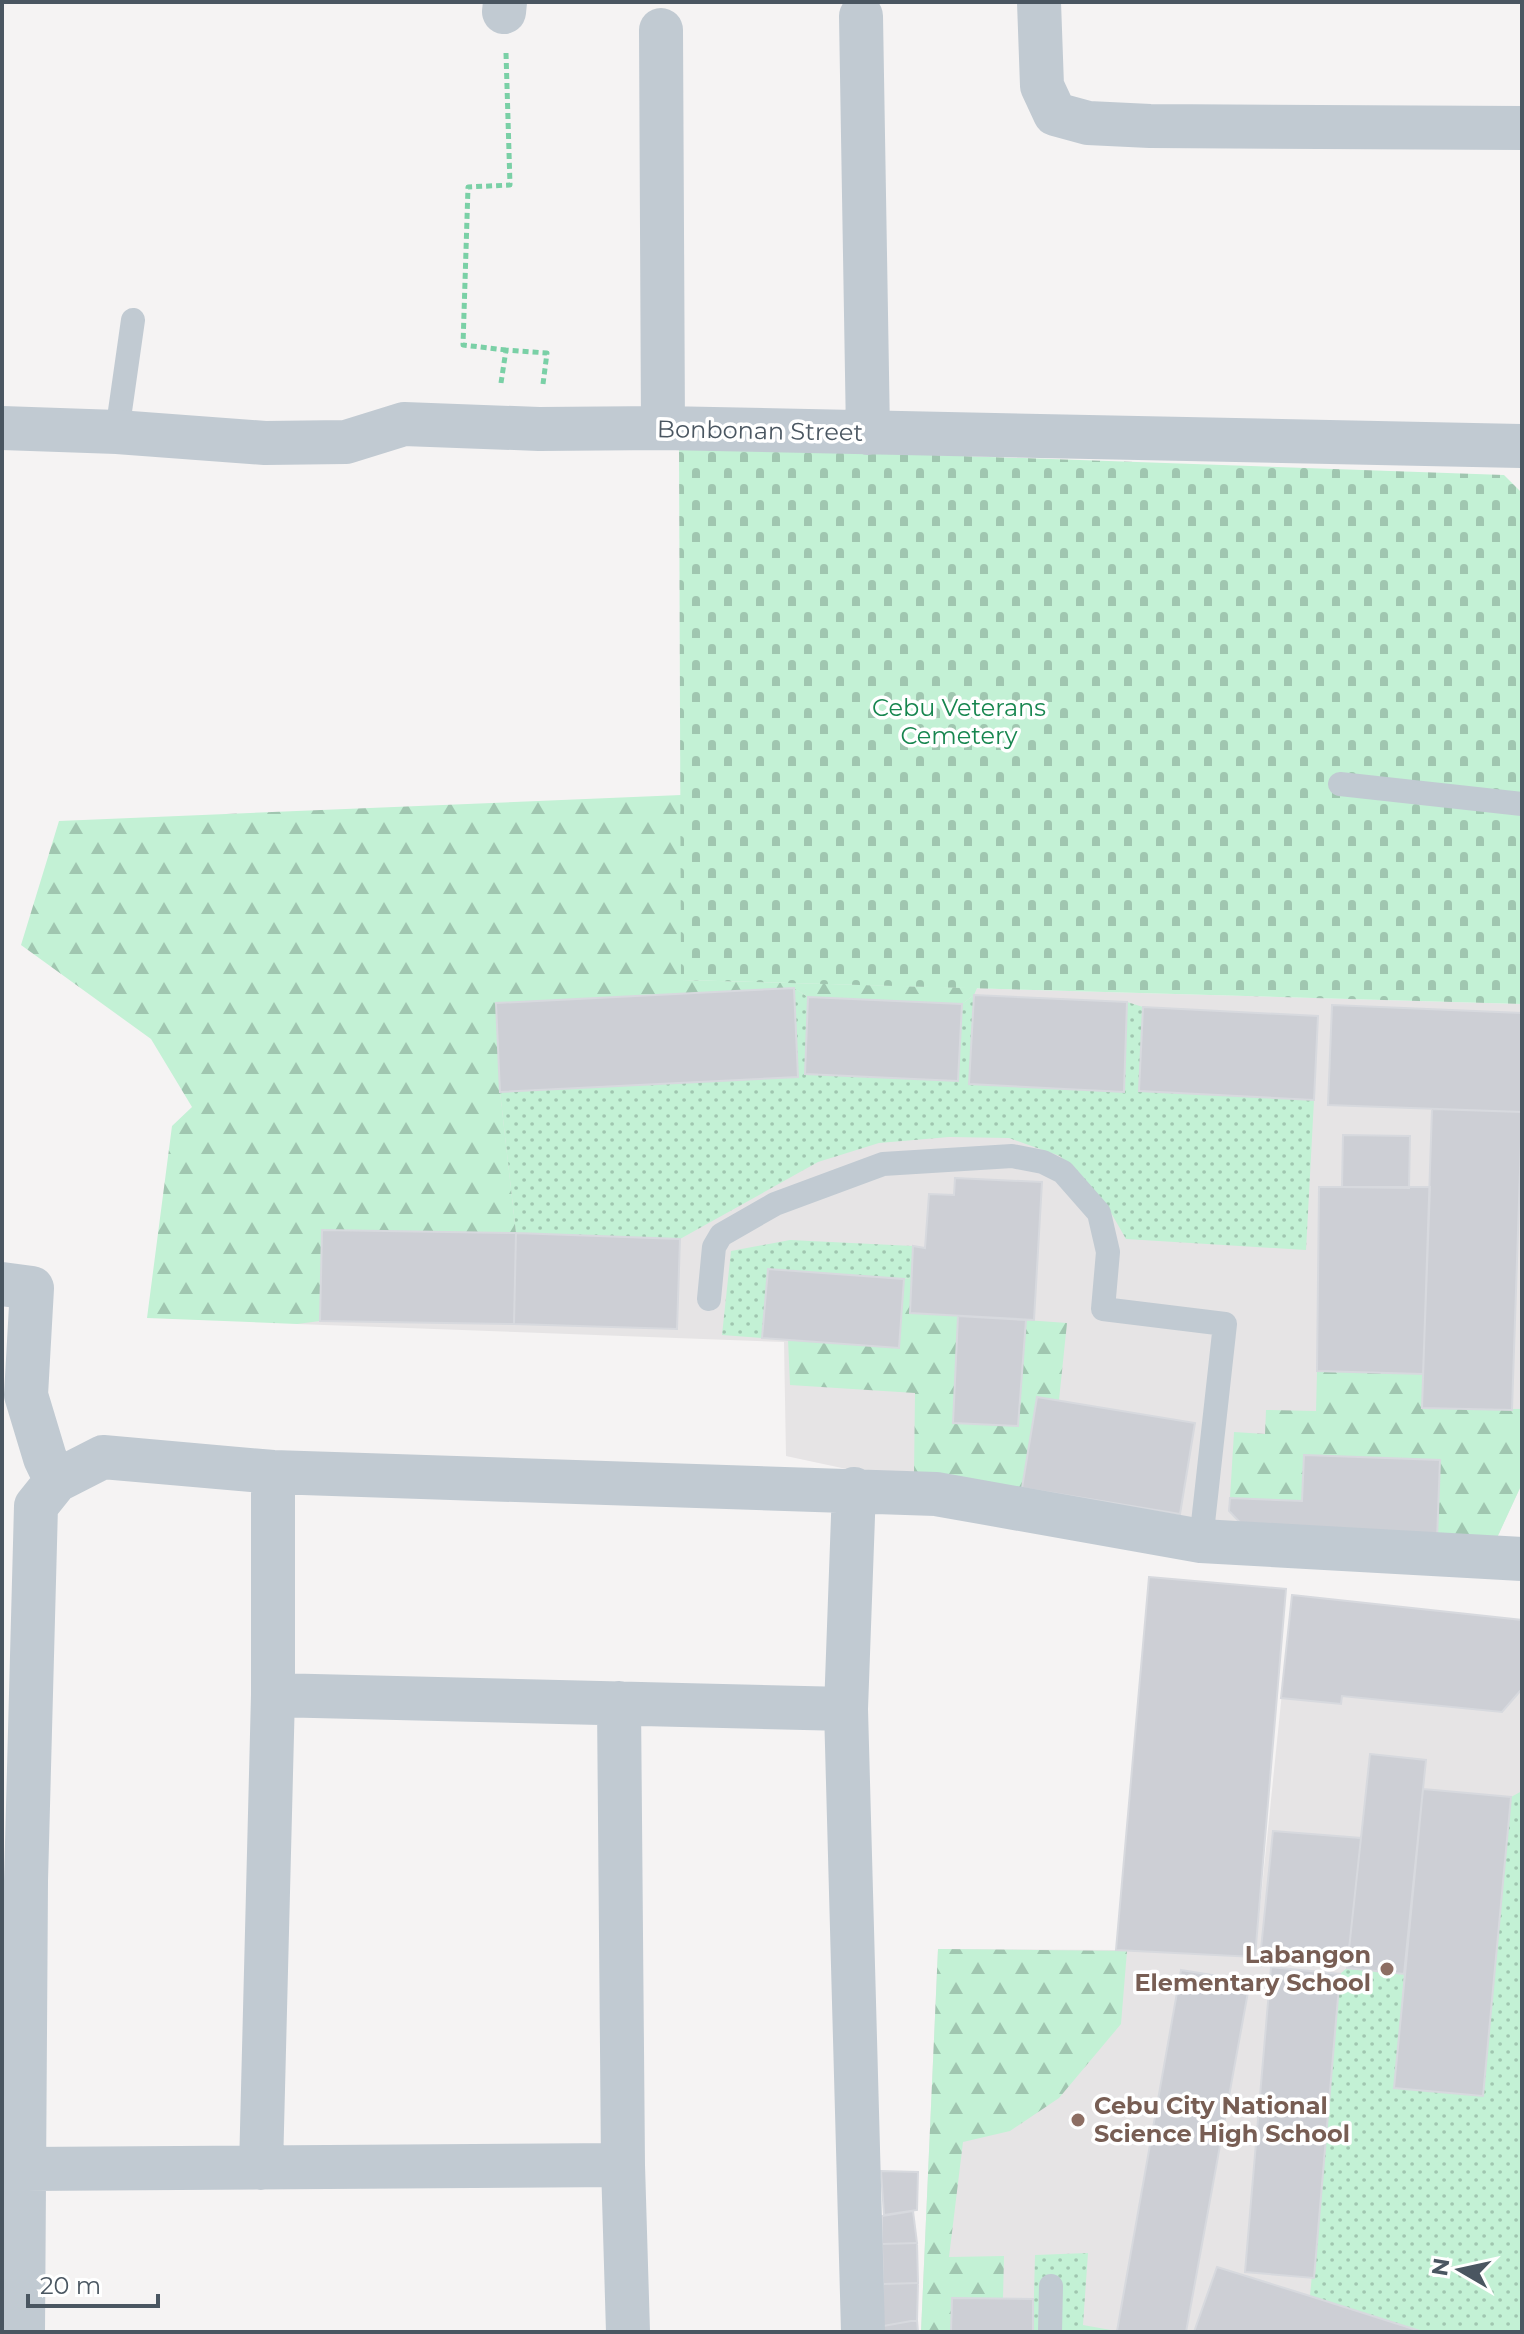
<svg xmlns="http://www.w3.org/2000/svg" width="1524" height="2334" viewBox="0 0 1524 2334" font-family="Montserrat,sans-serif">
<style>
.education{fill:#e6e4e5}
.grass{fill:url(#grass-dots)}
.forest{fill:url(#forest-firs)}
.cemetery{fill:url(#cemetery-stones)}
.building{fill:#cdcfd5;stroke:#d7d9de;stroke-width:2}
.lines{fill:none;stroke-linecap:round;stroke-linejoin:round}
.path{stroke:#7ad0a6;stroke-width:5;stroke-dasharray:6 4;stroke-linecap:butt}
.lane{stroke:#c1cad2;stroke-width:24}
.street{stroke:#c1cad2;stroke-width:44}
.education-dot{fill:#8d6e63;stroke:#fff;stroke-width:3}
.labels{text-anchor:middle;stroke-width:7;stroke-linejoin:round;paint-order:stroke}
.street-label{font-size:24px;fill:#4a5661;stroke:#fff}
.park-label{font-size:24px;fill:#17864f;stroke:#fff}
.education-label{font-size:24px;font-weight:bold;fill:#785e54;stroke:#fff;text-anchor:end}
</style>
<defs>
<pattern id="grass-dots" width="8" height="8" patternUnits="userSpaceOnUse" patternTransform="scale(2)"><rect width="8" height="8" fill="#c3f1d5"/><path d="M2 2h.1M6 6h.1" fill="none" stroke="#a0c6b0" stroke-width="1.8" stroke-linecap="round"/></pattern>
<pattern id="forest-firs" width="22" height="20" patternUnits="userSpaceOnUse" patternTransform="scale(2)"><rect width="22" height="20" fill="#c3f1d5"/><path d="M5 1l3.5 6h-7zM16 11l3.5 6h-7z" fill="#a0c6b0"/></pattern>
<pattern id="cemetery-stones" width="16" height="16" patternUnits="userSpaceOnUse" patternTransform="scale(2)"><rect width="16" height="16" fill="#c3f1d5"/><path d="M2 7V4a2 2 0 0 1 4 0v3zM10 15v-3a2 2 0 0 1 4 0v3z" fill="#a0c6b0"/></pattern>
</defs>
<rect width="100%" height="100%" fill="#f5f3f3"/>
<!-- education -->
<path class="education" d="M 681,980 L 1522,1004 L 1520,1488 L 1493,1546 L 1247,1536 L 912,1483 L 786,1456 L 784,1342 L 297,1324 L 309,983 Z
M 1292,1595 L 1522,1620 L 1522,2332 L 921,2332 L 938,1949 L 1116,1950 L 1255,1956 Z"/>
<!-- grass -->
<path class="grass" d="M 794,988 L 808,997 L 805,1074 L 958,1081 L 962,1004 L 974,995 L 970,1084 L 1123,1092 L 1127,1002 L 1143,1007 L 1139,1091 L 1314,1100 L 1306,1250 L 1126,1239 L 1106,1204 L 1060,1156 L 1009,1138 L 949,1137 L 879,1143 L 818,1162 L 680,1239 L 516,1233 L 500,1092 L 797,1077 Z
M 790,1240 L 913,1246 L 912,1279 L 769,1269 L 762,1338 L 722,1335 L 731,1251 Z
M 1522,1791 L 1522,2332 L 1423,2332 L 1310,2296 L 1340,1974 L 1347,1968 L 1404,1974 L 1395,2088 L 1483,2096 L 1511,1797 Z
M 1088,2253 L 1083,2325 L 1122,2332 L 1033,2332 L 1035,2255 Z"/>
<!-- forest -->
<path class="forest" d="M 681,795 L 682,980 L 977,988 L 974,995 L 962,1004 L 808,997 L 794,988 L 497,1003 L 500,1092 L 516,1233 L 322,1230 L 320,1321 L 297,1324 L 147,1318 L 172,1126 L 192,1107 L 151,1039 L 21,945 L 59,821 Z
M 904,1279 L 912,1279 L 910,1313 L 958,1316 L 953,1423 L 1018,1426 L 1026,1320 L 1067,1323 L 1059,1400 L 1037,1397 L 1022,1488 L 914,1474 L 915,1393 L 790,1385 L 788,1339 L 898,1348 Z
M 1317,1371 L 1423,1374 L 1423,1408 L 1522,1409 L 1520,1488 L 1496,1540 L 1437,1539 L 1440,1460 L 1304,1455 L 1302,1501 L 1230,1498 L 1234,1432 L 1265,1434 L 1266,1410 L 1316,1411 Z
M 938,1949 L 1127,1951 L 1121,2024 L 1059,2098 L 1010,2131 L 963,2142 L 949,2257 L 1004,2256 L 1003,2299 L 952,2298 L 951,2332 L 921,2332 Z"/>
<!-- cemetery -->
<path class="cemetery" d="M 679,446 L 1504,475 L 1522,493 L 1522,1004 L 681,980 Z"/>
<!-- building -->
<path class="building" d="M 794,988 L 798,1077 L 500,1092 L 496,1003 Z
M 974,995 L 1127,1002 L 1124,1092 L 969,1084 Z
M 808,997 L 962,1004 L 958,1081 L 805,1074 Z
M 1332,1005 L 1522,1013 L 1522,1112 L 1328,1105 Z
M 1143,1007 L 1318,1016 L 1314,1100 L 1139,1091 Z
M 1432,1109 L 1522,1112 L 1512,1410 L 1422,1408 Z
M 1343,1135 L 1410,1136 L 1409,1188 L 1342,1187 Z
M 955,1178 L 1042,1182 L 1034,1320 L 910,1313 L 913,1246 L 925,1248 L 929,1194 L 954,1195 Z
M 1319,1187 L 1430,1187 L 1423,1374 L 1317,1371 Z
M 322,1230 L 516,1233 L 514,1324 L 320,1321 Z
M 516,1233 L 680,1239 L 677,1329 L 514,1324 Z
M 768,1269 L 904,1279 L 899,1348 L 762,1338 Z
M 958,1316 L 1026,1320 L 1018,1426 L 953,1423 Z
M 1037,1397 L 1195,1423 L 1180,1514 L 1022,1488 Z
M 1304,1455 L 1440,1460 L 1437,1539 L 1249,1532 L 1229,1511 L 1230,1498 L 1302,1501 Z
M 1149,1577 L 1286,1589 L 1255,1957 L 1116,1950 Z
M 1292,1595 L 1522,1620 L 1521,1690 L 1502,1712 L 1342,1696 L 1341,1704 L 1281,1698 Z
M 1370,1754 L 1426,1760 L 1404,1974 L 1347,1968 Z
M 1423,1789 L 1511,1797 L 1483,2096 L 1394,2088 Z
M 1273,1831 L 1361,1838 L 1348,1958 L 1261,1949 Z
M 1271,1967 L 1340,1974 L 1314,2278 L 1245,2272 Z
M 1181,1970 L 1250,1981 L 1186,2332 L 1117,2331 Z
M 881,2171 L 918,2172 L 917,2210 L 884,2215 Z
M 913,2211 L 917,2243 L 882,2244 L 882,2216 Z
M 917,2243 L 918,2283 L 883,2284 L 882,2244 Z
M 1217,2267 L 1310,2296 L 1423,2332 L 1194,2332 Z
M 918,2283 L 917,2320 L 883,2326 L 883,2284 Z
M 952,2298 L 1033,2299 L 1033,2332 L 951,2332 Z
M 917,2320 L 918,2332 L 883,2332 L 883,2326 Z"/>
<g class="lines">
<!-- path -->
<path class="path" d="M 506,53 L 510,185 L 468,187 L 463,345 L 506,350
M 501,383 L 506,350 L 547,353 L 543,384"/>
<!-- lane -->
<path class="lane" d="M 117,432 L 133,320
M 1340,784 L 1522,804
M 709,1299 L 714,1247 L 721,1235 L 775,1204 L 883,1164 L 1012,1156 L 1043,1162 L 1063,1172 L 1099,1213 L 1108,1252 L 1103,1309 L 1225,1324 L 1201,1541
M 1050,2332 L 1051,2286"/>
<!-- street -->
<path class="street" d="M 1039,2 L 1042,86 L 1055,114 L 1088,123 L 1150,126 L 1522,128
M 504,12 L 505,2
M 861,16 L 868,433
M 661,30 L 663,428
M 2,428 L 117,432 L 265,443 L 346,442 L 404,424 L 539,429 L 663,428 L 1521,446
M 2,1284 L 32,1288 L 26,1395 L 45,1458 L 56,1481
M 854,1489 L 846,1709 L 863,2332
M 273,1695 L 846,1709
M 619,1703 L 623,2165 L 628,2332
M 261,2168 L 273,1695 L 273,1472
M 24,2169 L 623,2165
M 23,2332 L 26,1881 L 36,1506 L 56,1481 L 103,1457 L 273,1472 L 936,1494 L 1201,1541 L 1522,1559"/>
</g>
<!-- markers -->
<g class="education-dot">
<circle cx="1387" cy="1969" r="8"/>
<circle cx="1078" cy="2120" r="8"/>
</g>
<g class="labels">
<!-- street labels -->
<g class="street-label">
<text transform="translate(760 431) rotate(1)" y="8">Bonbonan Street</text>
</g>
<!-- park labels -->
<g class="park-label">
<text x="959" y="716">Cebu Veterans<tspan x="959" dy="28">Cemetery</tspan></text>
</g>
<!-- education labels -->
<g class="education-label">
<text x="1371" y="1963">Labangon<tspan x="1371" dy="28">Elementary School</tspan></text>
<text x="1094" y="2114" text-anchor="start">Cebu City National<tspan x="1094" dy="28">Science High School</tspan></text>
</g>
</g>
<!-- border -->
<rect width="1524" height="2334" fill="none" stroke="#4a5661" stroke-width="8"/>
<!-- north arrow -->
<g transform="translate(1460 2270) rotate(279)" stroke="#ffffff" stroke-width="6" paint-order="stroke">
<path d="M0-6L14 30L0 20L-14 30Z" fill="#4a5661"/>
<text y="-12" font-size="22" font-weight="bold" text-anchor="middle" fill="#4a5661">N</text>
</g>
<!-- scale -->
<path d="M28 2294v12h130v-12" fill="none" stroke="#4a5661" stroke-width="4"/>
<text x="40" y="2294" font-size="24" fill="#4a5661" stroke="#ffffff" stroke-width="6" paint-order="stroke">20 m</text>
</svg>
